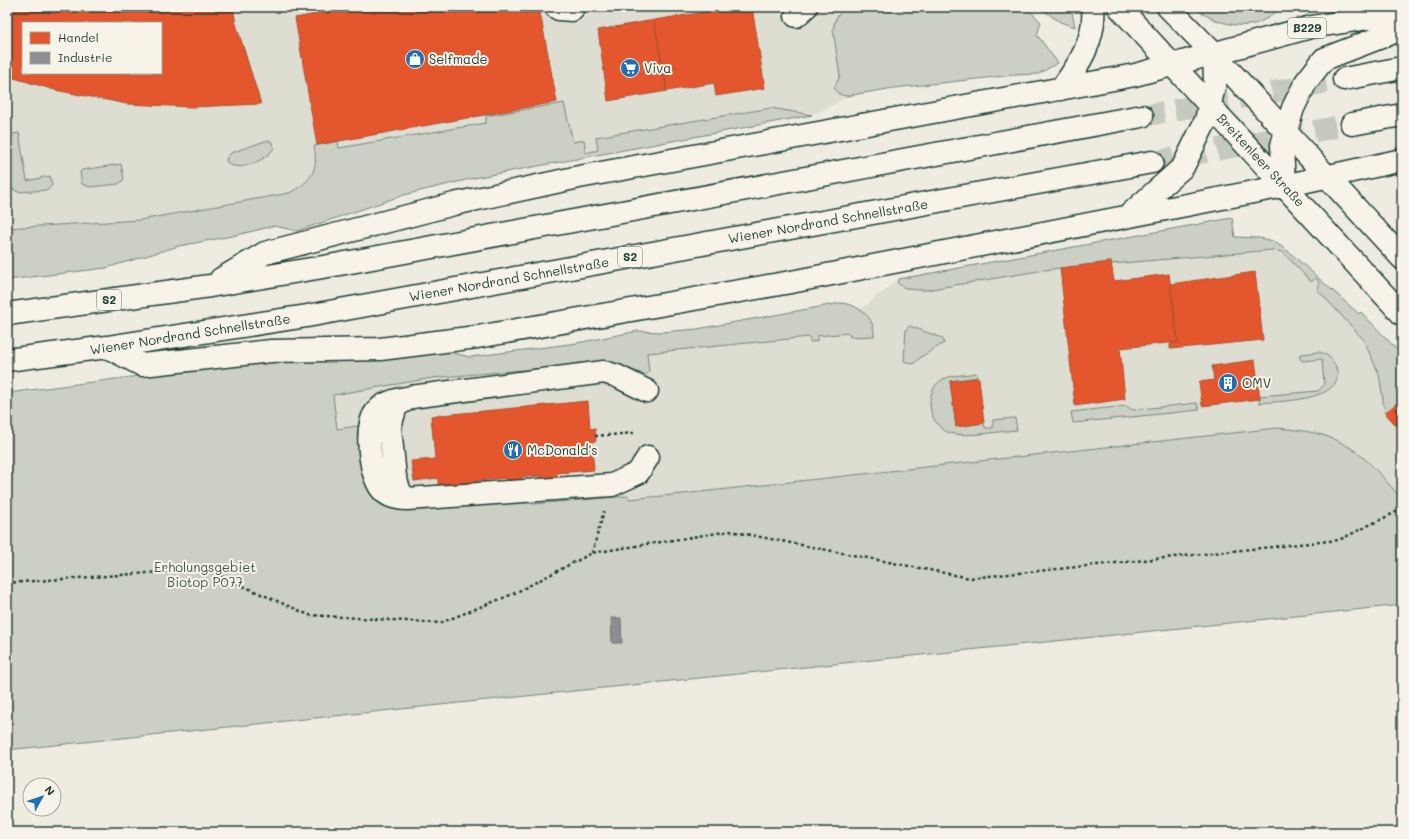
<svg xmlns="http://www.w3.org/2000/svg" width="1409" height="839" viewBox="0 0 1409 839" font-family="Mali,sans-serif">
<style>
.built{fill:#ddddd2;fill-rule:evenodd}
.green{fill:#cccfc4;stroke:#76867c}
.shops{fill:#e4572e;stroke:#a94f30;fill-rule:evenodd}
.industry{fill:#8d8d92;stroke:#6c7576}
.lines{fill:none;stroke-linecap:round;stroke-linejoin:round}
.highway-tunnel{stroke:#c5c9be;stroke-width:22;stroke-dasharray:22 11;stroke-linecap:butt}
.minor-casing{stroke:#1f3d34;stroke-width:25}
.major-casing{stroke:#1f3d34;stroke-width:25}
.highway-casing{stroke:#1f3d34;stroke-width:25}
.path{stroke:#1f3d34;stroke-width:2.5;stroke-dasharray:3 3;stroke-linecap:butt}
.minor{stroke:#f7f3e8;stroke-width:22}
.major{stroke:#f7f3e8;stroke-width:22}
.highway{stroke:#f7f3e8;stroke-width:22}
.labels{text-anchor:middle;stroke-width:4;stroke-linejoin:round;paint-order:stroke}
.shield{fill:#f7f3e8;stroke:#60746a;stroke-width:1}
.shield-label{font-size:12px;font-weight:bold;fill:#1f3d34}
.poi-label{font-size:13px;fill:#1f3d34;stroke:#f7f3e8;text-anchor:start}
.street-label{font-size:13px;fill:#1f3d34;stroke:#f7f3e8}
.park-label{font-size:13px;fill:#425a51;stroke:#f7f3e8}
</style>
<rect width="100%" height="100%" fill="#eeece1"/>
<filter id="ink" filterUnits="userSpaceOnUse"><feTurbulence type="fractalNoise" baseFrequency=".025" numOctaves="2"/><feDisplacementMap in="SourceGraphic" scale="8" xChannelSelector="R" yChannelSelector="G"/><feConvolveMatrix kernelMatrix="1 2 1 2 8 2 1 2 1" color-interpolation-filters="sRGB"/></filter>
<g filter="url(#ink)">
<!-- built -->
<path class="built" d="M 7,7 L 1026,7 L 1041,22 L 1037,35 L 1058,63 L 1038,74 L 1014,75 L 894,88 L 850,96 L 811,116 L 580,158 L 289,193 L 140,220 L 7,228 ZM 23,23 L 161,23 L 161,73 L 23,73 Z
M 1232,218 L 1235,237 L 1259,238 L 1273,241 L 1288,251 L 1359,314 L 1361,312 L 1402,355 L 1402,499 L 1370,462 L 1278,428 L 673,495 L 391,522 L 343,485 L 333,395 L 445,351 L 469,357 L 577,343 L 638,331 L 662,332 L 697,329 L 841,303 L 849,304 L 861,309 L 899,279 Z"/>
<!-- green -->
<path class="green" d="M 845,7 L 1026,7 L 1041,22 L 1037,35 L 1058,63 L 1038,74 L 1014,75 L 894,88 L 846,96 L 839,94 L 834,88 L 840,76 L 833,29 L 836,18 Z
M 1039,7 L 1071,7 L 1075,27 L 1060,22 Z
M 1195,7 L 1282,7 C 1276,11 1271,17 1264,20 C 1245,32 1209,22 1195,7 Z
M 564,103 L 573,142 L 584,140 L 586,153 L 598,150 L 596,137 L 771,108 L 812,115 L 474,178 L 404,195 L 297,231 L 274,226 L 232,236 L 179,246 L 106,268 L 7,280 L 7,228 L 140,220 L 289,193 C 311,182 319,171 314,146 L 338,141 L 339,148 L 486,123 L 486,116 Z
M 19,133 L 27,181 L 50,176 L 52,185 L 48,190 L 18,192 L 11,188 L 7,167 L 7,135 Z
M 265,141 L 271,141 L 274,148 C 267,160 236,175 226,161 L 227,157 L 231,153 Z
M 121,164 L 124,179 L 119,184 L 90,187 L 82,184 L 80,172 L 82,170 Z
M 1232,218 L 1235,237 L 1259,238 L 1273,241 L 1288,251 L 1359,314 L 1361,312 L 1402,355 L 1402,399 L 1385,413 L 1379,374 L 1363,339 L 1317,289 L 1319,287 L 1318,285 L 1319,283 L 1316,278 L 1311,282 L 1283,252 L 1273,250 L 1111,264 L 1111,262 L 1044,270 L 926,290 C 917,290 902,290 897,282 L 899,279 Z
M 841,303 C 859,305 875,317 874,336 L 850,337 L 849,333 L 817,336 L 817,341 L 810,342 L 809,337 L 647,353 L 649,372 L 646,375 L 615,364 L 602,363 L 432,378 L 333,395 L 337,429 L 357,426 L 359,428 L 364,476 L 371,493 L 512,497 L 534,504 L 628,496 L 629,499 L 673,495 L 1278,428 C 1298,430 1320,432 1338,441 C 1365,453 1383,478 1402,499 L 1402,605 L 7,750 L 7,393 L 232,364 L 400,356 L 445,351 L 470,357 L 577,343 L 638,331 L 662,332 L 697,329 Z
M 910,326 L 942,338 L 944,343 L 921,357 L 913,364 L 904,361 L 906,329 Z
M 1319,352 C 1327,354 1333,359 1336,367 C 1348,402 1278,401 1259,403 L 1260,396 L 1318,391 L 1324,385 L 1322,359 L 1302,361 L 1299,357 L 1301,354 Z
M 976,373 L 977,377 L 950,381 L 956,426 L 984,423 L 985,428 L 993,428 L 993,420 L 1015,418 L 1017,430 C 1001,431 965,438 950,433 C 928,426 922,391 943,379 C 952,375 966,375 976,373 Z
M 1197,403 L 1199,410 L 1073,423 L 1071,412 L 1126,406 L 1132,410 Z"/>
<!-- shops -->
<path class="shops" d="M 7,7 L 233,7 L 236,24 L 261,104 L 192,107 L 127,104 L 55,90 L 7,76 ZM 23,23 L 161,23 L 161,73 L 23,73 Z
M 354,7 L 539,7 L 557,102 L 317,145 L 295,18 Z
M 705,7 L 752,7 L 765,88 L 716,96 L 714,83 L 667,91 L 654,20 L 706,12 Z
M 654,20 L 667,91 L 608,101 L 598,30 Z
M 1111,262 L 1114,281 L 1169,274 L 1178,342 L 1120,348 L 1125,399 L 1075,406 L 1060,268 Z
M 1255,272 L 1263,340 L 1170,349 L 1170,344 L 1178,342 L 1170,284 Z
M 1255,360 L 1260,399 L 1202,406 L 1199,382 L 1214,380 L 1212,366 Z
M 979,378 L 984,423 L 956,427 L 950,381 Z
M 1402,399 L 1402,432 L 1385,413 Z
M 588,401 L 590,429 L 595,428 L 596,441 L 592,442 L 594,470 L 557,473 L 557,478 L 542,479 L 542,476 L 522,477 L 521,481 L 506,483 L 506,478 L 468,482 L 469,486 L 453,488 L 453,484 L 438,484 L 438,478 L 414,481 L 411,461 L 435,459 L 431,416 Z"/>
<!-- industry -->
<path class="industry" d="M 611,618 L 621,618 L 622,643 L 612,643 Z"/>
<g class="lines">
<!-- highway-tunnel -->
<path class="highway-tunnel" d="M 1142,116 L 1344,79
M 1152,162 L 1352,124"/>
<defs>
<path id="minor" d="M 556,7 L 559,9 L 572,10
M 796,16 L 806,7
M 647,391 L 617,376 L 604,372 L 411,397 L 396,406 L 390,427 L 395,477 L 400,492 L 407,499 L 612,485 L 638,473 L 648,457
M 406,398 C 395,400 383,403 376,412 C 364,427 370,471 380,487 C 386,496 396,499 407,499"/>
<path id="major" d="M 1119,7 L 1402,314
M 1168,7 L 1214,54 L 1402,258
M 1061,89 C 1079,65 1096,39 1093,7
M 862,125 L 1135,75 L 1311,27 L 1402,13
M 1284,186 L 1282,145 L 1293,108 L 1306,82 L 1324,59 L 1402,29
M 1284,186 L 1402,160"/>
<path id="highway" d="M 1344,79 L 1402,68
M 1352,124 L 1402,115
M 1128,216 L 1183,167 L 1206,120 L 1215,83 L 1214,54
M 221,279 L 265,253 L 454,204 L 579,177 L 862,125
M 7,314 L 210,286 L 329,266 L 1142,116
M 107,347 L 142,365 L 271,351 L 380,349 L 477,337 L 791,282 L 1284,186
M 7,360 L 107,347 L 307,316 L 1152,162"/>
</defs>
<!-- minor casing -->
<use href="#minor" class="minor-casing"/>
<!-- major casing -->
<use href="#major" class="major-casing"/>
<!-- highway casing -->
<use href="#highway" class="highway-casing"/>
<!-- path -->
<path class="path" d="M 595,436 L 635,433
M 592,553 L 604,511
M 7,583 L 204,569 L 309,615 L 440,623 L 513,594 L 592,553 L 730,531 L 970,578 L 1339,540 L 1402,509"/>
<!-- minor -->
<use href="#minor" class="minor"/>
<!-- major -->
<use href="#major" class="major"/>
<!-- highway -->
<use href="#highway" class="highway"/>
</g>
</g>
<!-- icons -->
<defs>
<symbol id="shop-disc" viewBox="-11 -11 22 22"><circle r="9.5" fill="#1f6fb2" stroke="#f7f3e8"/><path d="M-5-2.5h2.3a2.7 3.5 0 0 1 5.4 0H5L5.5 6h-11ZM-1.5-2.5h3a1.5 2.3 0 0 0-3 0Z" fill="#fff"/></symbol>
<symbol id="supermarket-disc" viewBox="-11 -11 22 22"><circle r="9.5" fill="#1f6fb2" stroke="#f7f3e8"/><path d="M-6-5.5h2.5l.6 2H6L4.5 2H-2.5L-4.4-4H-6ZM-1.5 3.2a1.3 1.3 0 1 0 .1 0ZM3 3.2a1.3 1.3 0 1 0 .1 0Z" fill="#fff"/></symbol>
<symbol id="building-disc" viewBox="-11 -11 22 22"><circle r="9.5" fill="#1f6fb2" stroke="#f7f3e8"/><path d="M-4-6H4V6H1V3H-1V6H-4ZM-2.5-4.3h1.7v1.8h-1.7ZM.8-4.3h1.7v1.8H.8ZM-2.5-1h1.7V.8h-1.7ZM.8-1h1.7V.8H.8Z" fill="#fff"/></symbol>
<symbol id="restaurant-disc" viewBox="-11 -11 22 22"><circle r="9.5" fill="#1f6fb2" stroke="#f7f3e8"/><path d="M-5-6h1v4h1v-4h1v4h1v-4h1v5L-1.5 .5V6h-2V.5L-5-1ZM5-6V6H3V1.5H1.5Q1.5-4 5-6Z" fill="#fff"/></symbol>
</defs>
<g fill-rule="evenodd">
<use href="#shop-disc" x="404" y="48" width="22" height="22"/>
<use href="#supermarket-disc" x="619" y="57" width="22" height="22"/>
<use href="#building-disc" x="1217" y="372" width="22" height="22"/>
<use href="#restaurant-disc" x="502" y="439" width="22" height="22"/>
</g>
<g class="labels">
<!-- shield labels -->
<g class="shield">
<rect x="1288" y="18" width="38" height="20" rx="3"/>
<rect x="618" y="247" width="24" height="20" rx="3"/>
<rect x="97" y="290" width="24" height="20" rx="3"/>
</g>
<g class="shield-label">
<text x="1307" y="32">B229</text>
<text x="630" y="261">S2</text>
<text x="109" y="304">S2</text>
</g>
<!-- poi labels -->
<g class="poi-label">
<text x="429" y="64">Selfmade</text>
<text x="644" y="73">Viva</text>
<text x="1242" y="388">OMV</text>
<text x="527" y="455">McDonald's</text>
</g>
<!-- street labels -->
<g class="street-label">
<text transform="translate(1261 160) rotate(47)" y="5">Breitenleer Straße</text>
<text transform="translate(828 221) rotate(-10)" y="5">Wiener Nordrand Schnellstraße</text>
<text transform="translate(509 279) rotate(-10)" y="5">Wiener Nordrand Schnellstraße</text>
<text transform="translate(190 334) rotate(-9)" y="5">Wiener Nordrand Schnellstraße</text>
</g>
<!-- park labels -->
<g class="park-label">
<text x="205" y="572">Erholungsgebiet<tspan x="205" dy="15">Biotop P077</tspan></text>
</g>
</g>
<!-- margin -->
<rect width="1409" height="839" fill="none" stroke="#f7f3e8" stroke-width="24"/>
<rect x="12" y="12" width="1385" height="815" fill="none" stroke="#1f3d34" stroke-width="1.5" filter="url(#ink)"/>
<!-- legend -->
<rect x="22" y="22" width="140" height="52" fill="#f7f3e8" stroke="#a1aaa0"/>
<rect x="30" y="32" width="20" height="12" fill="#e4572e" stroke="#a1aaa0"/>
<text x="58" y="42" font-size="12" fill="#1f3d34">Handel</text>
<rect x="30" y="52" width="20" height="12" fill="#8d8d92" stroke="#a1aaa0"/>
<text x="58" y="62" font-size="12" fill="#1f3d34">Industrie</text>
<!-- north arrow -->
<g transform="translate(42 797) rotate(50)"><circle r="19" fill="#f7f3e8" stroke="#a1aaa0"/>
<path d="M0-3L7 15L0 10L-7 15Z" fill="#1f6fb2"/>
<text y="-6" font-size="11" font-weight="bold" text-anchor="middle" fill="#1f3d34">N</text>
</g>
</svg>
